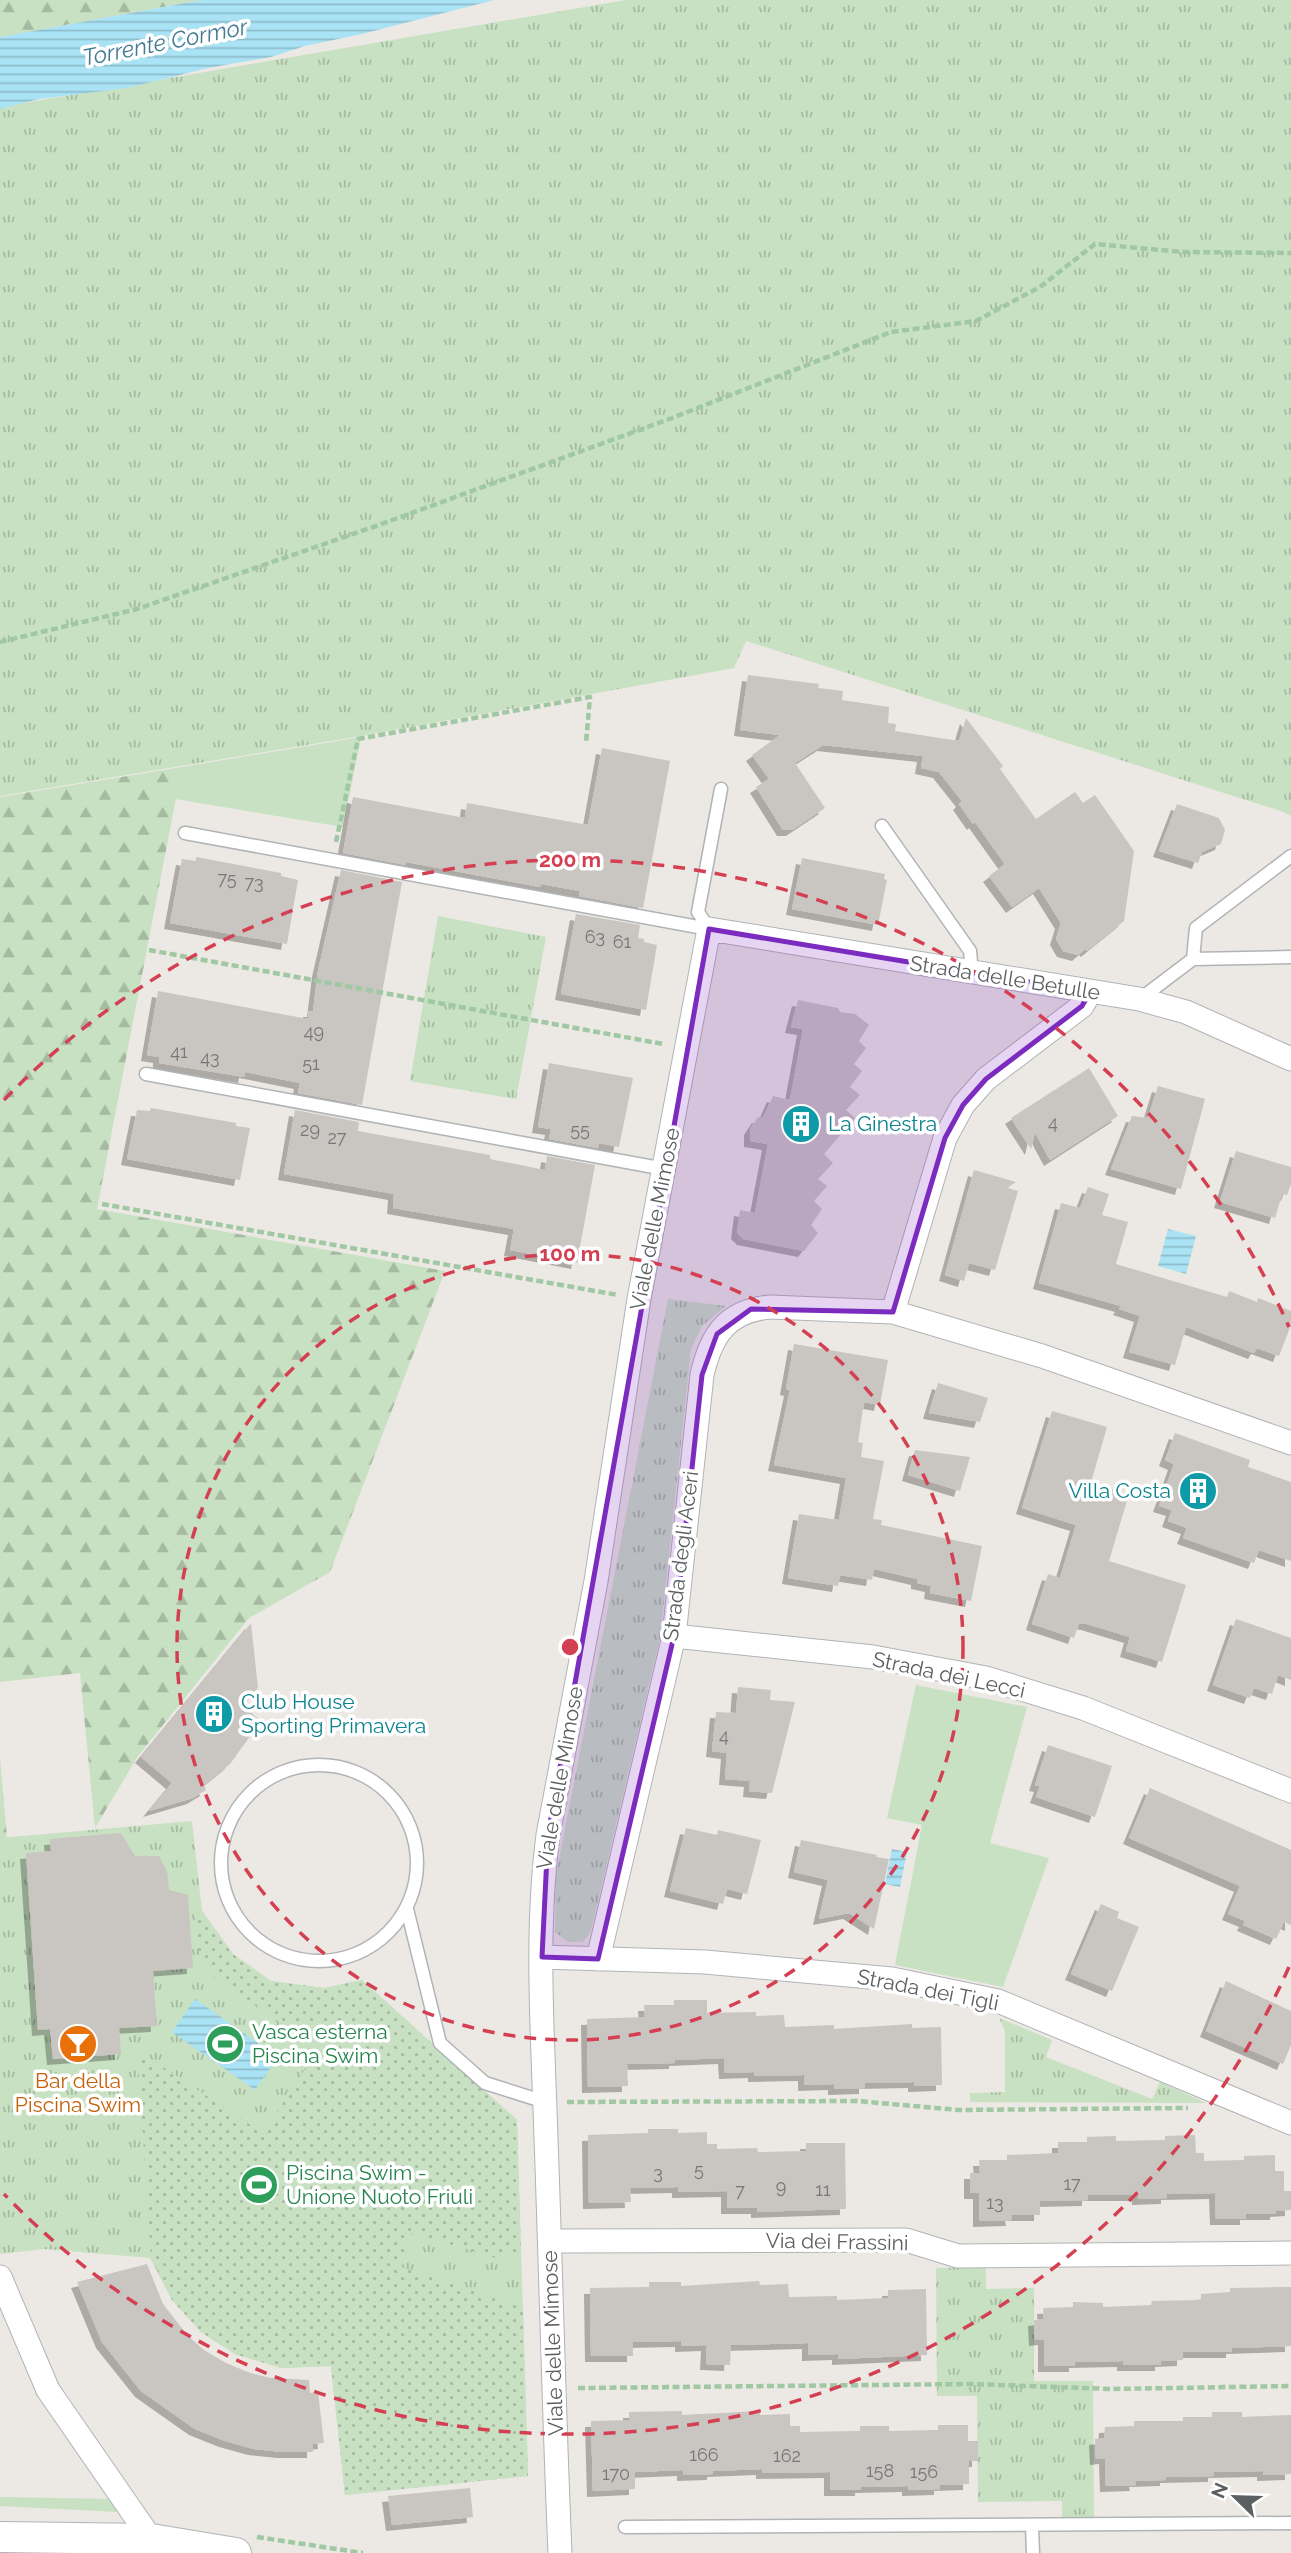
<svg xmlns="http://www.w3.org/2000/svg" width="1291" height="2553" viewBox="0 0 1291 2553" font-family="Raleway,sans-serif">
<style>
.grass{fill:#c8e1c2}
.forest{fill:url(#forest-firs)}
.park{fill:url(#park-tufts)}
.garden{fill:url(#garden-dots)}
.water{fill:url(#water-rules)}
.building{fill:#c9c5c1;filter:url(#shadow)}
.lines{fill:none;stroke-linecap:round;stroke-linejoin:round}
.service-casing{stroke:#b0b4b6;stroke-width:15}
.minor-casing{stroke:#b0b4b6;stroke-width:25}
.tertiary-casing{stroke:#b0b4b6;stroke-width:32}
.path{stroke:#a0c8a3;stroke-width:4.5;stroke-dasharray:7 3.5;stroke-linecap:butt}
.service{stroke:#fff;stroke-width:12}
.minor{stroke:#fff;stroke-width:23}
.tertiary{stroke:#fff;stroke-width:30}
.marked{fill:#7b2cbf;fill-opacity:0.2;stroke:#7b2cbf;stroke-width:5;stroke-linejoin:round}
.ring{fill:none;stroke:#d44052;stroke-width:3.5;stroke-dasharray:12 9}
.labels{text-anchor:middle;stroke-width:7;stroke-linejoin:round;paint-order:stroke}
.number-label{font-size:18px;fill:#767879}
.street-label{font-size:21px;fill:#5b5f61;stroke:#fff}
.culture-label{font-size:21px;fill:#0d838f;stroke:#fff;text-anchor:start}
.leisure-label{font-size:21px;fill:#27864d;stroke:#fff;text-anchor:start}
.food-label{font-size:21px;fill:#c56008;stroke:#fff}
.water-label{font-size:23px;font-style:italic;fill:#437b93;stroke:#fff}
.centre{fill:#d44052;stroke:#fff;stroke-width:3.5}
.ring-label{font-size:21px;text-anchor:middle;font-weight:bold;fill:#d44052;stroke:#fff;stroke-width:7;stroke-linejoin:round;paint-order:stroke}
</style>
<defs>
<pattern id="forest-firs" width="22" height="20" patternUnits="userSpaceOnUse" patternTransform="scale(1.75)"><rect width="22" height="20" fill="#c8e1c2"/><path d="M5 1l3.5 6h-7zM16 11l3.5 6h-7z" fill="#a5baa1"/></pattern>
<pattern id="park-tufts" width="24" height="20" patternUnits="userSpaceOnUse" patternTransform="scale(1.75)"><rect width="24" height="20" fill="#c8e1c2"/><path d="M3 7l-1-3M5 7V3M7 7l1-3M15 17l-1-3M17 17v-4M19 17l1-3" fill="none" stroke="#a5baa1"/></pattern>
<pattern id="garden-dots" width="8" height="8" patternUnits="userSpaceOnUse" patternTransform="scale(1.75)"><rect width="8" height="8" fill="#c8e1c2"/><path d="M2 2h.1M6 6h.1" fill="none" stroke="#a5baa1" stroke-width="1.8" stroke-linecap="round"/></pattern>
<pattern id="water-rules" width="6" height="5" patternUnits="userSpaceOnUse" patternTransform="scale(1.75)"><rect width="6" height="5" fill="#aae3f5"/><path d="M0 2.5h6" fill="none" stroke="#8dbbca"/></pattern>
<filter id="shadow"><feDropShadow dx="-6" dy="6" stdDeviation="0" flood-color="#0004"/></filter>
</defs>
<rect width="100%" height="100%" fill="#ece8e3"/>
<!-- grass -->
<path class="grass" d="M 361,737 L 343,827 L 175,799 L 182,767 Z
M 916,1685 L 1027,1707 L 990,1843 L 1049,1858 L 1003,1987 L 895,1965 L 922,1825 L 887,1818 Z
M 0,2497 L 111,2499 L 117,2512 L 0,2506 Z"/>
<!-- forest -->
<path class="forest" d="M 0,0 L 202,0 L 0,37 Z
M 182,767 L 97,1209 L 445,1271 L 330,1572 L 249,1618 L 138,1756 L 95,1828 L 80,1673 L 0,1682 L 0,797 Z
M 0,1757 L 7,1838 L 0,1838 Z"/>
<!-- park -->
<path class="park" d="M 626,0 L 1291,0 L 1291,816 L 1281,811 L 746,641 L 734,668 L 361,736 L 0,796 L 0,107 Z
M 438,916 L 546,937 L 516,1099 L 410,1081 Z
M 668,1299 L 726,1306 L 702,1326 L 691,1349 L 660,1638 L 591,1931 L 583,1942 L 568,1942 L 555,1932 L 556,1875 Z
M 192,1821 L 202,1911 L 233,1954 L 271,1981 L 324,1988 L 362,1980 L 517,2120 L 528,2476 L 345,2495 L 331,2366 L 281,2368 L 235,2354 L 201,2332 L 172,2300 L 150,2258 L 44,2249 L 0,2254 L 0,1838 Z
M 999,2018 L 1052,2040 L 1046,2057 L 1152,2099 L 1160,2082 L 1206,2103 L 970,2102 L 970,2093 L 1005,2092 L 1005,2031 Z
M 986,2267 L 986,2289 L 1034,2288 L 1034,2381 L 1093,2381 L 1094,2518 L 1062,2518 L 1062,2501 L 978,2502 L 977,2396 L 937,2396 L 936,2268 Z"/>
<!-- garden -->
<path class="garden" d="M 202,1911 L 233,1954 L 271,1981 L 324,1988 L 362,1980 L 517,2120 L 521,2251 L 499,2259 L 412,2233 L 399,2266 L 523,2308 L 528,2476 L 345,2495 L 331,2366 L 281,2368 L 235,2354 L 201,2332 L 172,2300 L 151,2258 L 138,2061 L 151,2059 L 263,2133 L 318,2049 L 209,1973 L 197,1948 L 195,1914 Z"/>
<!-- water -->
<path class="water" d="M 202,0 L 494,0 L 362,34 L 305,46 L 271,57 L 208,68 L 127,88 L 39,99 L 0,109 L 0,37 Z
M 1168,1229 L 1196,1236 L 1186,1274 L 1158,1266 Z
M 892,1849 L 907,1852 L 900,1887 L 885,1884 Z
M 195,1999 L 278,2057 L 255,2090 L 172,2032 Z"/>
<!-- building -->
<path class="building" d="M 748,675 L 819,684 L 818,688 L 843,691 L 842,700 L 889,707 L 888,723 L 896,724 L 895,731 L 959,741 L 966,718 L 1003,766 L 1000,769 L 1036,819 L 1075,792 L 1083,803 L 1095,795 L 1134,851 L 1124,921 L 1087,951 L 1085,949 L 1078,955 L 1063,951 L 1056,939 L 1061,923 L 1039,888 L 1012,907 L 989,876 L 1005,864 L 975,822 L 973,824 L 959,804 L 962,801 L 939,772 L 921,768 L 923,756 L 823,745 L 795,763 L 825,808 L 792,830 L 783,830 L 756,787 L 769,779 L 752,755 L 780,735 L 740,730 Z
M 602,748 L 670,761 L 643,908 L 579,896 L 580,891 L 541,884 L 540,887 L 406,862 L 406,865 L 343,853 L 353,797 L 465,818 L 467,803 L 588,825 Z
M 1177,804 L 1219,818 L 1225,830 L 1221,844 L 1202,852 L 1198,863 L 1159,851 Z
M 196,857 L 281,873 L 281,876 L 298,880 L 287,944 L 170,923 L 182,859 L 196,861 Z
M 802,858 L 885,874 L 884,879 L 887,880 L 878,925 L 792,909 Z
M 341,870 L 402,882 L 362,1105 L 298,1093 L 300,1083 L 245,1072 L 244,1077 L 159,1063 L 159,1057 L 147,1055 L 158,991 L 308,1019 L 309,1011 L 313,1011 L 318,971 Z
M 576,914 L 640,925 L 638,938 L 644,939 L 644,942 L 657,945 L 646,1010 L 561,994 Z
M 798,1000 L 838,1008 L 840,1012 L 855,1014 L 869,1025 L 859,1041 L 866,1048 L 854,1064 L 862,1071 L 850,1087 L 860,1095 L 846,1110 L 855,1118 L 824,1154 L 833,1163 L 818,1179 L 827,1186 L 814,1201 L 822,1209 L 811,1225 L 818,1233 L 804,1251 L 743,1239 L 737,1233 L 740,1210 L 755,1213 L 768,1144 L 750,1141 L 750,1129 L 758,1117 L 763,1118 L 773,1096 L 790,1100 L 803,1029 L 791,1027 Z
M 549,1063 L 633,1078 L 619,1147 L 599,1143 L 598,1148 L 549,1139 L 551,1129 L 538,1127 Z
M 1089,1068 L 1118,1116 L 1050,1160 L 1035,1132 L 1031,1149 L 1011,1118 Z
M 1158,1086 L 1205,1099 L 1181,1189 L 1111,1169 L 1132,1116 L 1148,1118 Z
M 151,1108 L 236,1123 L 236,1126 L 250,1128 L 240,1180 L 127,1159 L 137,1110 L 150,1111 Z
M 295,1110 L 359,1122 L 358,1131 L 490,1155 L 490,1159 L 545,1170 L 547,1156 L 595,1165 L 577,1263 L 510,1250 L 514,1229 L 393,1208 L 394,1194 L 284,1174 Z
M 1236,1151 L 1291,1167 L 1291,1184 L 1287,1195 L 1282,1194 L 1275,1218 L 1220,1202 Z
M 974,1170 L 1016,1182 L 1007,1188 L 1018,1191 L 995,1270 L 969,1263 L 964,1281 L 945,1275 Z
M 1088,1187 L 1109,1194 L 1102,1215 L 1128,1222 L 1116,1264 L 1227,1297 L 1229,1291 L 1257,1302 L 1258,1298 L 1291,1311 L 1291,1325 L 1279,1356 L 1257,1348 L 1254,1353 L 1186,1327 L 1175,1365 L 1129,1352 L 1140,1316 L 1119,1309 L 1121,1306 L 1039,1283 L 1061,1203 L 1080,1208 Z
M 794,1344 L 888,1360 L 880,1405 L 864,1402 L 858,1442 L 863,1443 L 861,1457 L 884,1461 L 873,1519 L 882,1520 L 881,1525 L 982,1546 L 971,1601 L 930,1593 L 931,1586 L 917,1583 L 917,1579 L 874,1569 L 872,1580 L 840,1575 L 838,1586 L 788,1578 L 799,1514 L 839,1520 L 846,1478 L 774,1465 L 790,1390 L 786,1389 Z
M 938,1383 L 988,1398 L 980,1422 L 929,1413 Z
M 1052,1411 L 1107,1427 L 1091,1482 L 1129,1494 L 1109,1561 L 1186,1585 L 1162,1662 L 1126,1651 L 1130,1637 L 1087,1624 L 1079,1623 L 1074,1638 L 1032,1624 L 1048,1574 L 1060,1578 L 1076,1525 L 1022,1508 Z
M 1175,1433 L 1250,1460 L 1248,1467 L 1291,1482 L 1291,1561 L 1259,1550 L 1254,1563 L 1183,1538 L 1187,1528 L 1168,1521 L 1172,1510 L 1159,1506 L 1174,1464 L 1165,1460 Z
M 915,1450 L 970,1457 L 960,1491 L 908,1475 Z
M 1236,1619 L 1291,1638 L 1291,1680 L 1278,1675 L 1272,1694 L 1254,1688 L 1250,1698 L 1213,1685 Z
M 251,1623 L 258,1688 L 243,1706 L 261,1721 L 230,1764 L 204,1785 L 206,1790 L 193,1798 L 149,1811 L 172,1783 L 141,1757 Z
M 738,1687 L 771,1690 L 770,1700 L 795,1702 L 772,1793 L 749,1791 L 750,1781 L 725,1779 L 727,1753 L 712,1751 L 716,1712 L 736,1713 Z
M 1048,1745 L 1112,1766 L 1095,1817 L 1036,1797 L 1040,1786 L 1035,1785 Z
M 1150,1788 L 1291,1850 L 1291,1925 L 1284,1922 L 1276,1939 L 1243,1925 L 1245,1921 L 1228,1914 L 1240,1886 L 1129,1838 Z
M 686,1828 L 717,1835 L 718,1830 L 761,1840 L 747,1894 L 727,1889 L 723,1904 L 670,1891 Z
M 121,1833 L 135,1856 L 159,1856 L 167,1871 L 169,1890 L 188,1895 L 193,1968 L 153,1971 L 157,2026 L 119,2028 L 121,2054 L 53,2059 L 50,2029 L 38,2030 L 26,1853 L 51,1851 L 50,1839 Z
M 801,1840 L 877,1855 L 876,1857 L 889,1859 L 874,1929 L 849,1913 L 819,1919 L 828,1880 L 794,1872 Z
M 1101,1904 L 1119,1912 L 1117,1918 L 1139,1927 L 1112,1991 L 1071,1974 Z
M 1226,1981 L 1291,2011 L 1291,2045 L 1283,2064 L 1206,2031 Z
M 674,2000 L 707,2000 L 707,2013 L 756,2012 L 756,2016 L 784,2015 L 785,2027 L 834,2025 L 834,2029 L 912,2024 L 912,2028 L 941,2027 L 942,2085 L 914,2086 L 914,2082 L 865,2083 L 865,2088 L 834,2089 L 834,2084 L 804,2085 L 804,2075 L 754,2076 L 754,2072 L 725,2073 L 724,2058 L 675,2060 L 675,2063 L 627,2064 L 628,2086 L 588,2087 L 587,2019 L 645,2017 L 644,2005 L 674,2005 Z
M 648,2129 L 678,2129 L 678,2133 L 707,2132 L 707,2144 L 717,2144 L 717,2149 L 757,2148 L 758,2152 L 806,2151 L 806,2143 L 845,2143 L 846,2209 L 757,2212 L 757,2208 L 727,2208 L 727,2191 L 678,2192 L 678,2187 L 630,2188 L 631,2202 L 589,2203 L 588,2135 L 648,2133 Z
M 1195,2135 L 1196,2153 L 1204,2153 L 1204,2161 L 1244,2160 L 1244,2156 L 1275,2155 L 1275,2171 L 1284,2171 L 1284,2191 L 1291,2191 L 1291,2210 L 1276,2211 L 1276,2214 L 1246,2214 L 1246,2219 L 1216,2219 L 1215,2193 L 1167,2194 L 1167,2198 L 1138,2199 L 1138,2195 L 1088,2195 L 1088,2200 L 1040,2201 L 1040,2215 L 1011,2215 L 1012,2220 L 979,2221 L 979,2193 L 970,2193 L 970,2173 L 980,2173 L 979,2160 L 1007,2160 L 1007,2155 L 1058,2153 L 1058,2142 L 1087,2142 L 1087,2137 L 1116,2136 L 1116,2141 L 1165,2140 L 1165,2136 Z
M 147,2264 L 163,2304 L 188,2336 L 204,2350 L 226,2363 L 250,2373 L 271,2378 L 309,2380 L 310,2393 L 318,2392 L 324,2443 L 313,2444 L 313,2452 L 283,2452 L 254,2449 L 225,2441 L 195,2429 L 141,2391 L 102,2342 L 77,2282 Z
M 759,2281 L 760,2285 L 788,2284 L 789,2297 L 837,2296 L 837,2300 L 888,2298 L 888,2290 L 926,2289 L 927,2355 L 838,2359 L 838,2354 L 808,2355 L 808,2343 L 731,2345 L 730,2365 L 706,2364 L 707,2345 L 681,2346 L 681,2341 L 633,2342 L 633,2356 L 591,2356 L 590,2288 L 649,2287 L 649,2282 L 681,2282 L 681,2286 Z
M 1291,2287 L 1291,2346 L 1232,2348 L 1232,2352 L 1183,2352 L 1183,2360 L 1161,2361 L 1161,2365 L 1123,2365 L 1123,2361 L 1075,2362 L 1075,2366 L 1044,2366 L 1044,2339 L 1035,2340 L 1034,2320 L 1044,2319 L 1043,2308 L 1073,2307 L 1073,2302 L 1103,2303 L 1103,2307 L 1151,2305 L 1152,2301 L 1201,2300 L 1201,2294 L 1230,2292 L 1230,2288 Z
M 682,2411 L 682,2415 L 760,2411 L 760,2415 L 790,2414 L 790,2426 L 800,2426 L 800,2432 L 860,2431 L 860,2426 L 889,2426 L 889,2431 L 938,2430 L 938,2425 L 968,2425 L 968,2441 L 978,2441 L 978,2461 L 969,2461 L 969,2484 L 940,2485 L 940,2489 L 908,2490 L 908,2486 L 861,2487 L 861,2490 L 830,2490 L 830,2472 L 762,2473 L 762,2469 L 713,2471 L 713,2474 L 683,2475 L 683,2470 L 635,2472 L 635,2489 L 593,2491 L 591,2421 L 629,2420 L 629,2412 Z
M 1212,2412 L 1242,2412 L 1242,2417 L 1291,2415 L 1291,2474 L 1263,2475 L 1263,2471 L 1214,2472 L 1214,2476 L 1166,2477 L 1166,2480 L 1135,2481 L 1136,2485 L 1106,2486 L 1105,2458 L 1096,2459 L 1095,2439 L 1104,2438 L 1105,2427 L 1134,2426 L 1134,2421 L 1183,2421 L 1183,2417 L 1212,2417 Z
M 470,2488 L 473,2517 L 392,2525 L 388,2496 Z"/>
<g class="lines">
<defs>
<path id="service" d="M 882,826 L 970,951 L 972,972
M 185,833 L 709,929
M 709,929 L 698,912 L 721,789
M 1193,959 L 1196,928 L 1291,856
M 1140,999 L 1193,959 L 1291,957
M 146,1074 L 665,1169
M221 1863a98 98 0 1 1 196 0a98 98 0 1 1-196 0Z
M 407,1909 L 440,2043 L 485,2083 L 545,2102
M 1032,2526 L 1033,2553
M 625,2527 L 1291,2523"/>
<path id="minor" d="M 893,1312 L 945,1138 L 963,1105 L 986,1079 L 1082,1006 L 1090,992
M 674,1636 L 873,1657 L 986,1678 L 1083,1708 L 1291,1791
M 542,1957 L 705,1962 L 892,1979 L 998,2001 L 1291,2123
M 598,1959 L 674,1636 L 702,1375 C 711,1335 727,1311 770,1307 L 893,1312 L 1042,1356 L 1291,1443
M 550,2241 L 906,2240 L 958,2256 L 1291,2253
M 0,2277 L 48,2390 L 151,2539
M 560,2553 C 554,2415 551,2276 546,2138 C 543,2038 535,1935 548,1835 L 596,1581 L 639,1299 L 709,929 L 1139,999 L 1186,1012 L 1291,1059"/>
<path id="tertiary" d="M 0,2537 L 151,2539 L 236,2553"/>
</defs>
<!-- service casing -->
<use href="#service" class="service-casing"/>
<!-- minor casing -->
<use href="#minor" class="minor-casing"/>
<!-- tertiary casing -->
<use href="#tertiary" class="tertiary-casing"/>
<!-- path -->
<path class="path" d="M 0,642 L 137,609 L 376,526 L 672,418 L 891,332 L 976,321 L 1040,287 L 1095,244 L 1183,252 L 1291,253
M 336,842 L 358,739 L 590,697 L 586,743
M 149,950 L 663,1044
M 102,1204 L 618,1295
M 567,2102 L 857,2101 L 959,2110 L 1188,2108
M 578,2388 L 971,2384 L 1112,2389 L 1291,2386
M 257,2537 L 363,2553"/>
<!-- service -->
<use href="#service" class="service"/>
<!-- minor -->
<use href="#minor" class="minor"/>
<!-- tertiary -->
<use href="#tertiary" class="tertiary"/>
</g>
<!-- marked area -->
<path class="marked" d="M 709,929 L 1090,992 L 1082,1006 L 986,1079 L 963,1105 L 945,1138 L 893,1312 L 751,1309 L 717,1334 L 702,1375 L 674,1636 L 598,1959 L 542,1957 L 548,1835 Z"/>
<!-- distance rings -->
<g class="ring">
<circle cx="570" cy="1647" r="393"/>
<path d="M1289 1967A787 787 0 0 1 4 2194M4 1100A787 787 0 0 1 1289 1327"/>
</g>
<!-- icons -->
<defs>
<symbol id="building-disc" viewBox="-11 -11 22 22"><circle r="9.5" fill="#0f9aa8" stroke="#fff"/><path d="M-4-6H4V6H1V3H-1V6H-4ZM-2.5-4.3h1.7v1.8h-1.7ZM.8-4.3h1.7v1.8H.8ZM-2.5-1h1.7V.8h-1.7ZM.8-1h1.7V.8H.8Z" fill="#fff"/></symbol>
<symbol id="bar-disc" viewBox="-11 -11 22 22"><circle r="9.5" fill="#e8710a" stroke="#fff"/><path d="M-6-5H6L.8 .8V4.5H3.5V6h-7V4.5H-.8V.8Z" fill="#fff"/></symbol>
<symbol id="stadium-disc" viewBox="-11 -11 22 22"><circle r="9.5" fill="#2e9e5b" stroke="#fff"/><path d="M0-5a6.5 5 0 1 0 0 10a6.5 5 0 1 0 0-10ZM-3.5-1.8h7v3.6h-7Z" fill="#fff"/></symbol>
</defs>
<g fill-rule="evenodd">
<use href="#building-disc" x="779" y="1102" width="44" height="44"/>
<use href="#building-disc" x="1176" y="1469" width="44" height="44"/>
<use href="#building-disc" x="192" y="1692" width="44" height="44"/>
<use href="#bar-disc" x="56" y="2022" width="44" height="44"/>
<use href="#stadium-disc" x="203" y="2022" width="44" height="44"/>
<use href="#stadium-disc" x="237" y="2163" width="44" height="44"/>
</g>
<g class="labels">
<!-- number labels -->
<g class="number-label">
<text x="227" y="885">75</text>
<text x="254" y="889">73</text>
<text x="595" y="943">63</text>
<text x="622" y="948">61</text>
<text x="314" y="1038">49</text>
<text x="179" y="1058">41</text>
<text x="210" y="1064">43</text>
<text x="311" y="1070">51</text>
<text x="1053" y="1129">4</text>
<text x="310" y="1136">29</text>
<text x="580" y="1136">55</text>
<text x="337" y="1144">27</text>
<text x="724" y="1742">4</text>
<text x="699" y="2176">5</text>
<text x="658" y="2179">3</text>
<text x="1072" y="2190">17</text>
<text x="781" y="2193">9</text>
<text x="823" y="2196">11</text>
<text x="740" y="2197">7</text>
<text x="995" y="2209">13</text>
<text x="704" y="2461">166</text>
<text x="787" y="2462">162</text>
<text x="880" y="2477">158</text>
<text x="924" y="2478">156</text>
<text x="616" y="2480">170</text>
</g>
<!-- street labels -->
<g class="street-label">
<text transform="translate(1005 978) rotate(9)" y="7">Strada delle Betulle</text>
<text transform="translate(655 1219) rotate(-79)" y="7">Viale delle Mimose</text>
<text transform="translate(681 1556) rotate(-83)" y="7">Strada degli Aceri</text>
<text transform="translate(949 1675) rotate(12)" y="7">Strada dei Lecci</text>
<text transform="translate(560 1778) rotate(-80)" y="7">Viale delle Mimose</text>
<text transform="translate(928 1990) rotate(11)" y="7">Strada dei Tigli</text>
<text transform="translate(837 2242) rotate(1)" y="7">Via dei Frassini</text>
<text transform="translate(553 2343) rotate(-92)" y="7">Viale delle Mimose</text>
</g>
<!-- culture labels -->
<g class="culture-label">
<text x="828" y="1131">La Ginestra</text>
<text x="1171" y="1498" text-anchor="end">Villa Costa</text>
<text x="241" y="1709">Club House<tspan x="241" dy="24">Sporting Primavera</tspan></text>
</g>
<!-- leisure labels -->
<g class="leisure-label">
<text x="252" y="2039">Vasca esterna<tspan x="252" dy="24">Piscina Swim</tspan></text>
<text x="286" y="2180">Piscina Swim -<tspan x="286" dy="24">Unione Nuoto Friuli</tspan></text>
</g>
<!-- food labels -->
<g class="food-label">
<text x="78" y="2088">Bar della<tspan x="78" dy="24">Piscina Swim</tspan></text>
</g>
<!-- water labels -->
<g class="water-label">
<text transform="translate(165 42) rotate(-11)" y="8">Torrente Cormor</text>
</g>
</g>
<circle cx="570" cy="1647" r="10" class="centre"/>
<g class="ring-label">
<text x="570" y="867">200 m</text>
<text x="570" y="1261">100 m</text>
</g>
<!-- north arrow -->
<g transform="translate(1235 2497) rotate(293)" stroke="#ffffff" stroke-width="5" paint-order="stroke">
<path d="M0-5L12 26L0 18L-12 26Z" fill="#5b5f61"/>
<text y="-10" font-size="19" font-weight="bold" text-anchor="middle" fill="#5b5f61">N</text>
</g>
</svg>
